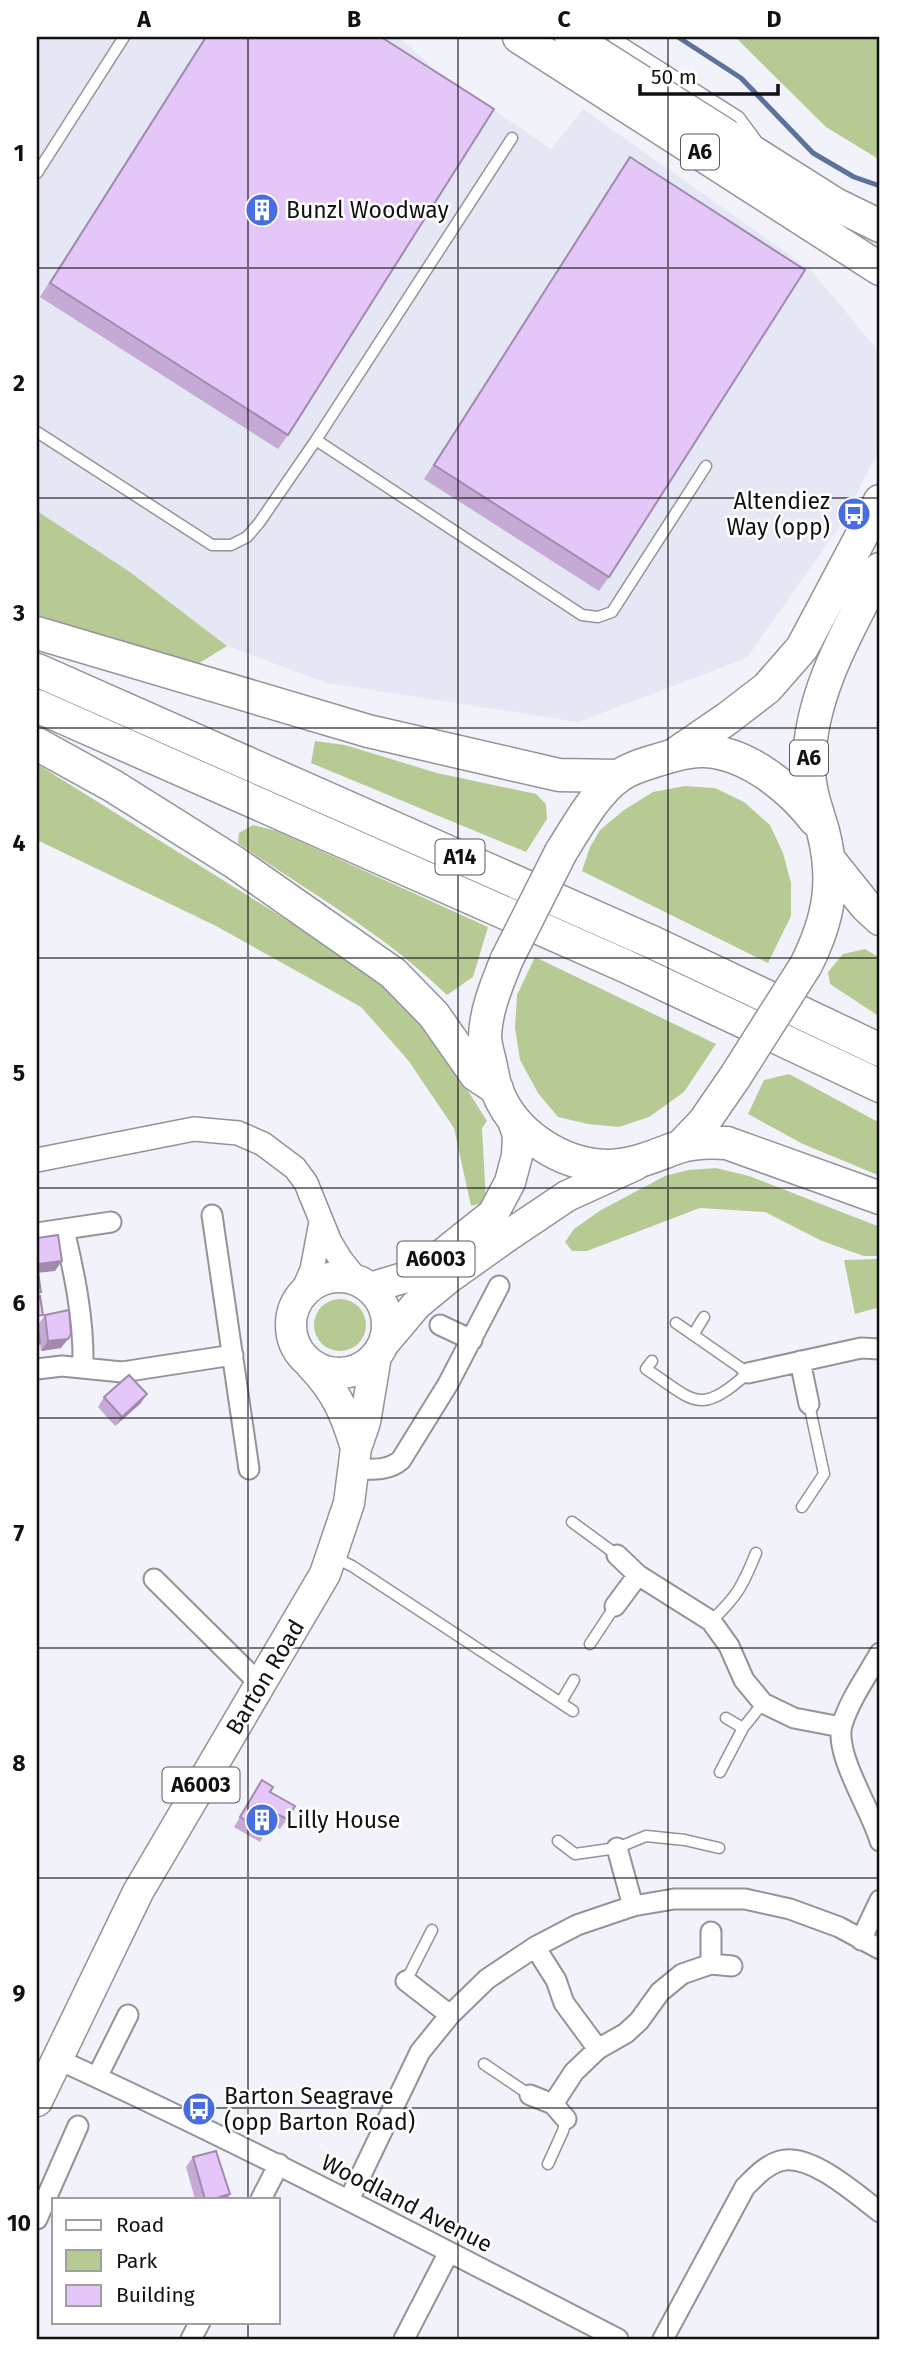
<svg xmlns="http://www.w3.org/2000/svg" width="917" height="2376" viewBox="0 0 917 2376" font-family="'Fira Sans',sans-serif">
<style>
.built{fill:#e6e7f5}
.green{fill:#b8ca93}
.lines{fill:none;stroke-linecap:round;stroke-linejoin:round}
.stream{stroke:#5c729c;stroke-width:5}
.service-casing{stroke:#93949a;stroke-width:13}
.minor-casing{stroke:#93949a;stroke-width:23}
.tertiary-casing{stroke:#93949a;stroke-width:26}
.primary-casing{stroke:#93949a;stroke-width:33}
.trunk-casing{stroke:#93949a;stroke-width:35}
.service{stroke:#fff;stroke-width:10}
.minor{stroke:#fff;stroke-width:19}
.tertiary{stroke:#fff;stroke-width:23}
.primary{stroke:#fff;stroke-width:30}
.trunk{stroke:#fff;stroke-width:32}
.trunk-bridge-casing{stroke:#93949a;stroke-width:35;stroke-linecap:butt}
.trunk-bridge{stroke:#fff;stroke-width:32}
.wall{fill:#c4aad5}
.shaded-wall{fill:#a08bae}
.building{fill:#e4c6f8;stroke:#a08bae;stroke-width:2}
.grid{fill:none;stroke:#111113;stroke-width:2;stroke-opacity:0.55}
.labels{text-anchor:middle;stroke-width:5;stroke-linejoin:round;paint-order:stroke}
.shield{fill:#fff;stroke:#58585a;stroke-width:2}
.shield-label{font-size:21px;font-weight:bold;fill:#111113}
.poi-label{font-size:23px;fill:#111113;stroke:#fff;text-anchor:start}
.street-label{font-size:23px;fill:#111113;stroke:#fff}
.neatline{fill:none;stroke:#111113;stroke-width:2.5}
.grid-label{font-size:23px;text-anchor:middle;font-weight:bold;fill:#111113}
</style>
<rect width="100%" height="100%" fill="#f2f3fa"/>
<!-- built -->
<path class="built" d="M 37,37 L 398,37 L 435,69 L 551,149 L 583,109 L 811,270 L 880,353 L 880,448 L 839,527 L 747,658 L 578,722 L 327,683 L 227,646 L 130,572 L 37,511 Z"/>
<!-- green -->
<path class="green" d="M 735,37 L 880,37 L 880,160 L 826,127 Z
M 37,511 L 130,572 L 227,646 L 196,665 L 37,615 Z
M 315,741 L 345,745 L 437,773 L 536,794 L 546,804 L 547,819 L 526,852 L 311,763 Z
M 37,764 L 372,973 L 430,1031 L 487,1121 L 482,1128 L 486,1202 L 471,1206 L 454,1128 L 408,1060 L 361,1007 L 216,926 L 37,840 Z
M 685,786 L 715,788 L 744,802 L 770,825 L 783,853 L 791,883 L 791,916 L 768,963 L 582,871 L 590,847 L 600,830 L 624,810 L 653,792 Z
M 253,825 L 277,831 L 488,927 L 473,977 L 447,995 C 385,934 309,892 238,843 L 239,833 Z
M 865,949 L 880,958 L 880,1017 L 830,984 L 828,972 L 843,954 Z
M 535,957 L 716,1044 L 684,1092 L 649,1117 L 619,1127 L 588,1124 L 558,1117 L 538,1093 L 520,1060 L 515,1028 L 517,995 Z
M 789,1074 L 880,1123 L 880,1176 L 803,1144 L 748,1114 L 764,1080 Z
M 716,1168 L 749,1176 L 880,1227 L 880,1256 L 864,1256 L 822,1241 L 765,1212 L 700,1208 L 587,1251 L 572,1251 L 565,1242 L 574,1229 L 601,1210 L 665,1176 L 688,1170 Z
M 880,1259 L 880,1307 L 855,1314 L 844,1260 Z
M314 1325a26 26 0 1 1 52 0a26 26 0 1 1-52 0Z"/>
<g class="lines">
<!-- stream -->
<path class="stream" d="M 678,37 L 741,78 L 813,153 L 854,177 L 880,186"/>
<defs>
<path id="service" d="M 613,37 L 739,117 L 756,140
M 37,173 L 124,37
M 37,432 L 212,545 L 231,545 L 247,537 L 259,523 L 316,440 L 512,138
M 316,440 L 582,615 L 598,617 L 612,612 L 706,466
M 693,1335 L 704,1317
M 652,1361 L 646,1369 C 695,1401 698,1417 748,1373 L 676,1323
M 802,1507 L 824,1474 L 809,1404
M 572,1522 L 617,1555
M 335,1558 L 352,1566 L 573,1711
M 711,1621 C 737,1597 743,1585 756,1553
M 590,1644 L 615,1606
M 561,1702 L 574,1680
M 726,1718 L 743,1728
M 720,1772 L 743,1728 L 763,1703
M 558,1841 L 575,1854 L 617,1848 L 646,1836 L 685,1840 L 719,1848
M 406,1981 L 432,1930
M 484,2064 L 530,2095
M 548,2164 L 563,2131 L 566,2119"/>
<path id="minor" d="M 212,1215 L 249,1469
M 64,1230 C 75,1276 84,1320 83,1367
M 37,1233 L 111,1222
M 440,1325 L 472,1340
M 800,1361 L 809,1404
M 37,1369 L 62,1366 L 122,1372 L 233,1355
M 748,1373 L 861,1348 L 880,1349
M 354,1469 C 370,1469 387,1472 401,1460 L 448,1384 L 499,1286
M 617,1555 L 638,1575 L 711,1621 L 729,1646 L 744,1680 L 763,1703 L 794,1718 L 841,1727
M 154,1579 L 260,1684
M 615,1606 L 638,1575
M 880,1653 C 867,1676 850,1699 842,1725 C 834,1755 872,1811 880,1841
M 617,1848 L 633,1906
M 711,1932 L 711,1964
M 861,1940 L 880,1900
M 535,1947 L 556,1980 L 564,2003 L 598,2049
M 406,1981 L 450,2015
M 57,2059 C 247,2146 432,2243 618,2339
M 97,2077 L 128,2015
M 530,2095 L 553,2104 L 566,2119
M 553,2104 L 574,2072 L 598,2049 L 626,2033 L 639,2021 L 660,1992 L 682,1974 L 711,1964 L 732,1966
M 261,2199 L 279,2164
M 349,2200 L 420,2052 L 450,2015 L 487,1979 L 535,1947 L 577,1925 L 633,1906 L 674,1899 L 745,1899 L 790,1909 L 839,1927 L 880,1949
M 37,2219 L 78,2126
M 191,2339 L 200,2322
M 404,2339 L 449,2252
M 663,2339 L 745,2187 C 755,2177 766,2165 780,2161 C 810,2152 857,2195 880,2212"/>
<path id="tertiary" d="M 37,1160 L 194,1129 L 238,1133 L 263,1144 L 295,1168 L 306,1183 L 330,1242 L 341,1260 L 357,1280
M 300,1297 L 312,1270 L 321,1222"/>
<path id="primary" d="M291 1325a48 48 0 1 1 96 0a48 48 0 1 1-96 0Z
M 370,1288 L 413,1275 L 434,1261 L 493,1214 L 510,1182 L 517,1156 L 518,1135 L 511,1115
M 384,1343 L 416,1305 L 450,1277 L 509,1235 L 567,1196 L 635,1165
M 310,1364 C 336,1391 345,1412 356,1448
M 37,2101 L 138,1892 L 325,1574 L 349,1503 L 356,1448 L 365,1422 L 376,1356"/>
<path id="trunk" d="M 519,37 L 880,269
M 571,37 L 835,204 L 880,226
M 37,633 L 368,731 L 559,775 L 619,776
M 37,670 L 654,943 L 880,1050
M 37,706 L 625,966 L 880,1086
M 37,744 L 113,786 L 234,862 L 393,973 L 434,1015 L 476,1075 L 497,1089
M 674,755 L 728,718 L 767,688 L 802,648 L 880,501
M 561,852 C 577,827 594,794 619,776 C 630,768 645,764 658,760 C 673,755 690,750 705,751 C 748,753 791,789 815,820
M 830,861 L 866,906 L 880,919
M 507,959 C 497,984 486,1009 485,1036 C 485,1044 488,1053 490,1062 C 492,1070 493,1079 496,1088 C 512,1133 560,1165 607,1166 C 634,1166 655,1155 679,1147 C 693,1142 712,1142 727,1143 L 880,1198
M 806,965 C 829,919 836,881 823,831 C 817,810 809,791 809,769 C 808,697 848,630 880,569
M 681,1146 L 704,1122 L 735,1077"/>
</defs>
<!-- service casing -->
<use href="#service" class="service-casing"/>
<!-- minor casing -->
<use href="#minor" class="minor-casing"/>
<!-- tertiary casing -->
<use href="#tertiary" class="tertiary-casing"/>
<!-- primary casing -->
<use href="#primary" class="primary-casing"/>
<!-- trunk casing -->
<use href="#trunk" class="trunk-casing"/>
<!-- service -->
<use href="#service" class="service"/>
<!-- minor -->
<use href="#minor" class="minor"/>
<!-- tertiary -->
<use href="#tertiary" class="tertiary"/>
<!-- primary -->
<use href="#primary" class="primary"/>
<!-- trunk -->
<use href="#trunk" class="trunk"/>
<defs>
<path id="trunk-bridge" d="M 507,959 L 561,852
M 735,1077 L 806,965"/>
</defs>
<!-- trunk-bridge casing -->
<use href="#trunk-bridge" class="trunk-bridge-casing"/>
<!-- trunk-bridge -->
<use href="#trunk-bridge" class="trunk-bridge"/>
</g>
<!-- wall -->
<path class="wall" d="M 205,37 L 381,37 L 288,435 L 278,449 L 40,297 Z
M 630,157 L 609,577 L 599,591 L 424,479 Z
M 45,1315 L 61,1348 L 41,1351 L 40,1344 L 37,1348 L 37,1322 L 39,1338 L 38,1325 Z
M 147,1394 L 140,1404 L 115,1426 L 98,1407 L 104,1397 Z
M 262,1780 L 287,1819 L 280,1829 L 271,1824 L 260,1842 L 234,1827 Z
M 193,2157 L 227,2199 L 195,2199 L 186,2167 Z"/>
<!-- shaded-wall -->
<path class="shaded-wall" d="M 62,1261 L 55,1271 L 37,1273 L 37,1266 L 38,1264 Z
M 68,1339 L 61,1348 L 41,1351 L 48,1341 Z
M 147,1394 L 140,1404 L 115,1426 L 122,1417 Z
M 230,2194 L 227,2199 L 213,2199 Z"/>
<!-- building -->
<path class="building" d="M 206,37 L 381,37 L 494,109 L 288,435 L 50,283 Z
M 630,157 L 805,270 L 609,577 L 434,465 Z
M 58,1235 L 62,1261 L 38,1264 L 37,1238 Z
M 38,1272 L 41,1292 L 37,1293 L 37,1273 Z
M 40,1296 L 43,1315 L 37,1316 L 37,1297 Z
M 69,1310 L 71,1334 L 68,1339 L 48,1341 L 45,1315 Z
M 37,1322 L 40,1343 L 37,1344 Z
M 129,1375 L 147,1394 L 122,1417 L 104,1397 Z
M 262,1780 L 273,1787 L 270,1792 L 295,1806 L 287,1819 L 277,1814 L 266,1833 L 240,1817 Z
M 216,2151 L 230,2194 L 213,2199 L 205,2199 L 193,2157 Z"/>
<!-- grid -->
<path class="grid" d="M 248,37 L 248,2199M 458,37 L 458,2339M 668,37 L 668,2339M 37,268 L 880,268M 37,498 L 880,498M 37,728 L 880,728M 37,958 L 880,958M 37,1188 L 880,1188M 37,1418 L 880,1418M 37,1648 L 880,1648M 37,1878 L 880,1878M 37,2108 L 880,2108M 248,2322 L 248,2339"/>
<!-- icons -->
<defs>
<symbol id="building-disc" viewBox="-11 -11 22 22"><circle r="9.5" fill="#486de0" stroke="#fff"/><path d="M-4-6H4V6H1V3H-1V6H-4ZM-2.5-4.3h1.7v1.8h-1.7ZM.8-4.3h1.7v1.8H.8ZM-2.5-1h1.7V.8h-1.7ZM.8-1h1.7V.8H.8Z" fill="#fff"/></symbol>
<symbol id="bus-disc" viewBox="-11 -11 22 22"><circle r="9.5" fill="#486de0" stroke="#fff"/><path d="M-5-6H5V4H4V6H2V4H-2V6H-4V4H-5ZM-3.5-4V0h7V-4ZM-3.5 1.2v1.5H-2V1.2ZM2 1.2v1.5H3.5V1.2Z" fill="#fff"/></symbol>
</defs>
<g fill-rule="evenodd">
<use href="#building-disc" x="243" y="191" width="38" height="38"/>
<use href="#bus-disc" x="835" y="495" width="38" height="38"/>
<use href="#building-disc" x="243" y="1801" width="38" height="38"/>
<use href="#bus-disc" x="180" y="2090" width="38" height="38"/>
</g>
<g class="labels">
<!-- shield labels -->
<g class="shield">
<rect x="681" y="134.5" width="38" height="35" rx="5"/>
<rect x="790" y="740.5" width="38" height="35" rx="5"/>
<rect x="435.5" y="839.5" width="49" height="35" rx="5"/>
<rect x="397.5" y="1241.5" width="77" height="35" rx="5"/>
<rect x="162.5" y="1767.5" width="77" height="35" rx="5"/>
</g>
<g class="shield-label">
<text x="700" y="159">A6</text>
<text x="809" y="765">A6</text>
<text x="460" y="864">A14</text>
<text x="436" y="1266">A6003</text>
<text x="201" y="1792">A6003</text>
</g>
<!-- poi labels -->
<g class="poi-label">
<text x="286" y="218">Bunzl Woodway</text>
<text x="830" y="509" text-anchor="end">Altendiez<tspan x="830" dy="26">Way (opp)</tspan></text>
<text x="286" y="1828">Lilly House</text>
<text x="224" y="2104">Barton Seagrave<tspan x="224" dy="26">(opp Barton Road)</tspan></text>
</g>
<!-- street labels -->
<g class="street-label">
<text transform="translate(265 1677) rotate(-59)" y="8">Barton Road</text>
<text transform="translate(407 2203) rotate(27)" y="8">Woodland Avenue</text>
</g>
</g>
<!-- border -->
<rect width="917" height="2376" fill="none" stroke="#ffffff" stroke-width="77"/>
<!-- legend -->
<rect x="52" y="2198" width="228" height="126" fill="#ffffff" stroke="#a0a0a1" stroke-width="2"/>
<rect x="66" y="2220" width="35" height="10" fill="#ffffff" stroke="#a0a0a1" stroke-width="2"/>
<text x="116" y="2232" font-size="21" fill="#111113">Road</text>
<rect x="66" y="2250" width="35" height="21" fill="#b8ca93" stroke="#a0a0a1" stroke-width="2"/>
<text x="116" y="2268" font-size="21" fill="#111113">Park</text>
<rect x="66" y="2285" width="35" height="21" fill="#e4c6f8" stroke="#a0a0a1" stroke-width="2"/>
<text x="116" y="2302" font-size="21" fill="#111113">Building</text>
<!-- scale -->
<path d="M640 84v10h138v-10" fill="none" stroke="#111113" stroke-width="3.5"/>
<text x="651" y="84" font-size="21" fill="#111113" stroke="#ffffff" stroke-width="5" paint-order="stroke">50 m</text>
<rect x="38" y="38" width="840" height="2300" class="neatline"/>
<g class="grid-label">
<text x="144" y="27">A</text>
<text x="354" y="27">B</text>
<text x="564" y="27">C</text>
<text x="774" y="27">D</text>
<text x="19" y="161">1</text>
<text x="19" y="391">2</text>
<text x="19" y="621">3</text>
<text x="19" y="851">4</text>
<text x="19" y="1081">5</text>
<text x="19" y="1311">6</text>
<text x="19" y="1541">7</text>
<text x="19" y="1771">8</text>
<text x="19" y="2001">9</text>
<text x="19" y="2231">10</text>
</g>
</svg>
